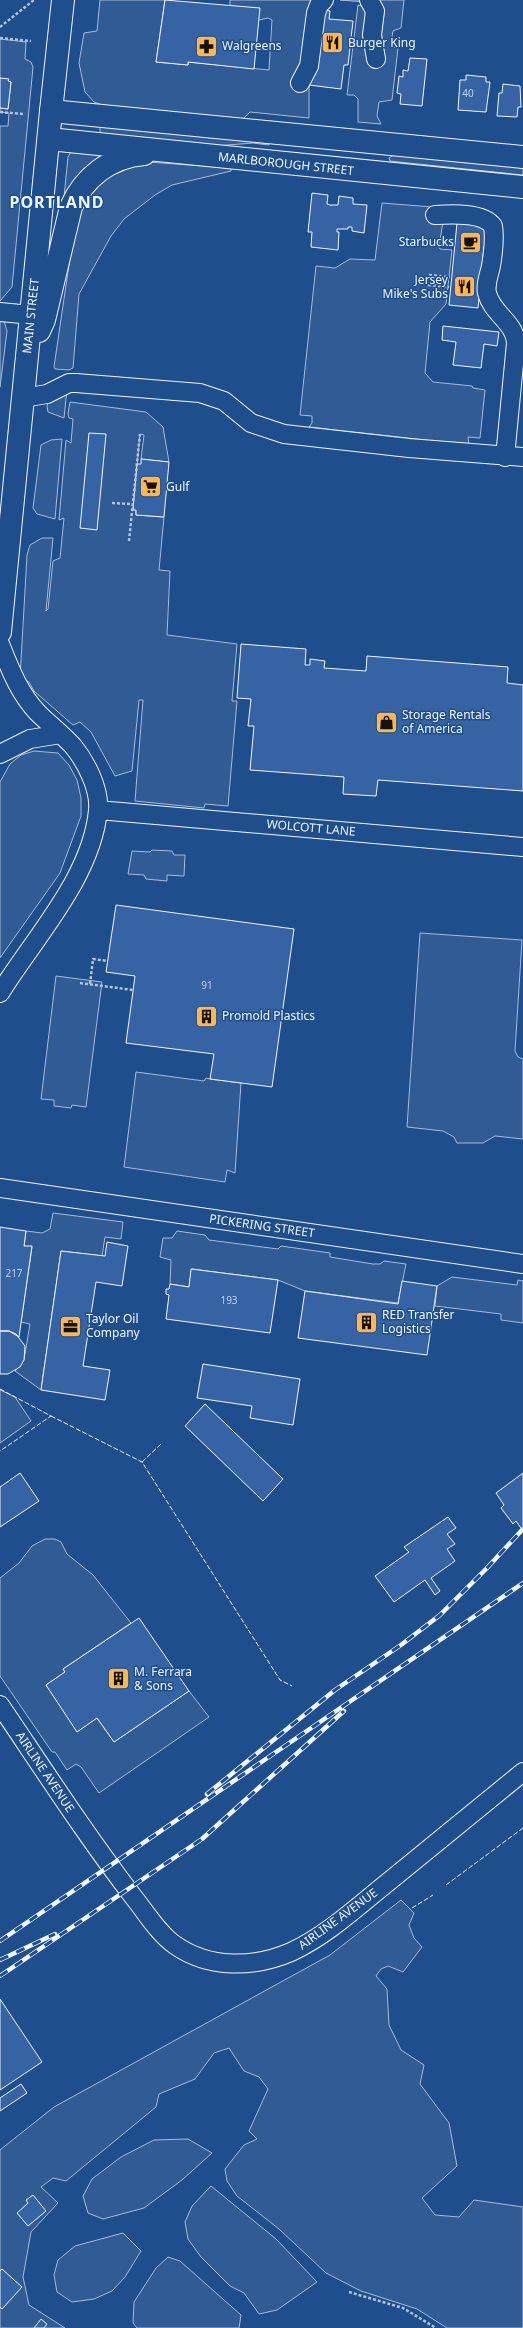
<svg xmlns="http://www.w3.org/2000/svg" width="523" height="2328" viewBox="0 0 523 2328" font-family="'Noto Sans',sans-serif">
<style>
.built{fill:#305b95;stroke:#a8bbd7}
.building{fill:#3563a3;stroke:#f2f6ff}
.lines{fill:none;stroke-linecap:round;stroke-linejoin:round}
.minor-casing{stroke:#f2f6ff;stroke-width:20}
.major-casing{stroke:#f2f6ff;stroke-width:24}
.highway-casing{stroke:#f2f6ff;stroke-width:24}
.path{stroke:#b3c4dc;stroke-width:2.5;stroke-dasharray:3 2;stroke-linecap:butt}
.minor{stroke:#1f4e8c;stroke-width:18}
.major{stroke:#1f4e8c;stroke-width:22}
.highway{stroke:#1f4e8c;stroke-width:22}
.rail-casing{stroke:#f2f6ff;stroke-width:4.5}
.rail{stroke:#1f4e8c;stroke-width:3;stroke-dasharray:9;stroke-linecap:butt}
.fence{stroke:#f2f6ff;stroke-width:1;stroke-dasharray:5 2;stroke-linecap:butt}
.labels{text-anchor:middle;stroke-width:3;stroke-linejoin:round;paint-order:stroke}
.number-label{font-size:10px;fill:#c3d1e8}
.poi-label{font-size:12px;fill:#f2f6ff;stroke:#1f4e8c;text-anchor:start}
.street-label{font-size:12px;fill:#f2f6ff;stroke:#1f4e8c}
.district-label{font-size:16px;font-weight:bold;letter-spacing:1px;fill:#f2f6ff;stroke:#1f4e8c}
</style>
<rect width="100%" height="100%" fill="#1f4e8c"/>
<!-- built -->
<path class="built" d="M 100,0 L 165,0 L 156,62 L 188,65 L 188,62 L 269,70 L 272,20 L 268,18 L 259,20 L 230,6 L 230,0 L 331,0 L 327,2 L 309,85 L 309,118 L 250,112 L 243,119 L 102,105 L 94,102 L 85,92 L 79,63 L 84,33 L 97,31 Z
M 340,0 L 404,0 L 401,28 L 393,31 L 391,43 L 391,46 L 398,48 L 392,100 L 379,102 L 377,116 L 381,124 L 358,122 L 358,99 L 354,95 L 347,95 L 358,5 L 365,7 L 365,2 Z
M 0,39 L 26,42 L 25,59 L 31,62 L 33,67 L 12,287 L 0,301 L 0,126 L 8,126 L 9,113 L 0,112 L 0,108 L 8,109 L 11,82 L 0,78 Z
M 100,124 L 270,141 L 269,145 L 253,143 L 215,146 L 100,134 Z
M 72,150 L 108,151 L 64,197 L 68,157 Z
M 395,154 L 523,165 L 523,175 L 390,161 L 389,158 Z
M 148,162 L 231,168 L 231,171 L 172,185 L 155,195 L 124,219 L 111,236 L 79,294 L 73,368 L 69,370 L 55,369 L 54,367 L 71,251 L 84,200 L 96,184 L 127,167 Z
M 382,203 L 445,208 L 439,247 L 440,249 L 452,250 L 446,304 L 430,322 L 425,373 L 433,382 L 472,386 L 473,388 L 485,390 L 480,438 L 468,437 L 469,445 L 309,427 L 312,423 L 312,416 L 300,415 L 316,266 L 335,268 L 350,259 L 375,260 Z
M 0,319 L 4,321 L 7,331 L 0,387 Z
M 67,389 L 64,418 L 48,412 L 47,406 L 49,400 Z
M 70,402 L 146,412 L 163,427 L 169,462 L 141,459 L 144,435 L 140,434 L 133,509 L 136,510 L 136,515 L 164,517 L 159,570 L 170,571 L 167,635 L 237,644 L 232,701 L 237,701 L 228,806 L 205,804 L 204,808 L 135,801 L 143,700 L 139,700 L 132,771 L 115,776 L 91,732 L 80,722 L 73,725 L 34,691 L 29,682 L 20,678 L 27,555 L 30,545 L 42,538 L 53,538 L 46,611 L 48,609 L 53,561 L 60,558 L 64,518 L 59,520 L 66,440 L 71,443 L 73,419 L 69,418 L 68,414 Z
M 62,439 L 55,519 L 37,514 L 33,508 L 41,445 L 51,440 Z
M 34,751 L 58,753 L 69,765 L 77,780 L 81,798 L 81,816 L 60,873 L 0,958 L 0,782 L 10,764 L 21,755 Z
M 152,850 L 172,851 L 174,855 L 185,855 L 184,876 L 167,875 L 167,881 L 146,879 L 144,875 L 128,874 L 132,851 L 150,852 Z
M 420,933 L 522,940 L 515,1051 L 518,1057 L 523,1059 L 523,1139 L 495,1136 L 483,1143 L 457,1143 L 454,1137 L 443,1131 L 407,1127 Z
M 56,976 L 102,982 L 86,1107 L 72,1105 L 71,1108 L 54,1106 L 54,1100 L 41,1099 Z
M 136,1072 L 204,1081 L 206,1078 L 210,1079 L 241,1083 L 235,1173 L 227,1170 L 225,1182 L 124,1167 Z
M 53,1213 L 123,1222 L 121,1239 L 105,1237 L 102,1256 L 61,1251 L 41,1390 L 15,1371 L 24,1360 L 30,1324 L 21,1322 L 32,1247 L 24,1246 L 26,1231 L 42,1233 L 50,1229 Z
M 177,1231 L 205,1235 L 209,1240 L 278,1249 L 281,1246 L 330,1253 L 330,1257 L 373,1264 L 380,1264 L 384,1261 L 406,1264 L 398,1303 L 305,1291 L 278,1280 L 192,1269 L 189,1287 L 170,1284 L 171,1260 L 160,1257 L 163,1238 L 172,1238 Z
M 452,1277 L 517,1285 L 518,1280 L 523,1281 L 523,1323 L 501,1320 L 501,1314 L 435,1306 L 437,1286 Z
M 0,1390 L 15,1397 L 31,1421 L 0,1443 Z
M 45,1539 L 55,1539 L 61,1542 L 67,1554 L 93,1575 L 131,1623 L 63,1669 L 65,1672 L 46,1685 L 77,1731 L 97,1718 L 114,1742 L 189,1691 L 209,1717 L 99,1793 L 81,1767 L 76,1764 L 67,1770 L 55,1752 L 52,1752 L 0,1676 L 0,1578 L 19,1563 L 32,1546 Z
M 401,1900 L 414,1913 L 409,1925 L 414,1938 L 422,1947 L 403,1972 L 388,1966 L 381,1969 L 376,1976 L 387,1989 L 389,2025 L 401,2050 L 424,2065 L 420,2084 L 449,2123 L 457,2166 L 422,2198 L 435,2215 L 459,2217 L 474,2200 L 523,2207 L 523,2328 L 447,2328 L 417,2309 L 361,2291 L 326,2273 L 279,2229 L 237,2196 L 227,2181 L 225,2169 L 244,2145 L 257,2139 L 249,2131 L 268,2089 L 259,2077 L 244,2071 L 229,2048 L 214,2053 L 195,2079 L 159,2094 L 156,2107 L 66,2181 L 53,2178 L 41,2187 L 58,2203 L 31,2232 L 23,2277 L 29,2305 L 65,2328 L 0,2328 L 0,2150 L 54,2107 L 330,1955 Z
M 188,2139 L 212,2153 L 182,2180 L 144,2208 L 103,2219 L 88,2213 L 83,2196 L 92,2179 L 121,2157 L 154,2140 Z
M 211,2186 L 276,2239 L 317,2282 L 277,2310 L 259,2314 L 244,2293 L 230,2286 L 201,2257 L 188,2239 L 185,2222 L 192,2206 Z
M 123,2233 L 141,2251 L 125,2277 L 112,2291 L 94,2299 L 72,2302 L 57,2292 L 54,2275 L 58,2260 L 75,2246 Z
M 168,2257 L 180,2261 L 241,2315 L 239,2328 L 137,2328 L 133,2323 L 134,2302 L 156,2268 Z"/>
<!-- building -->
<path class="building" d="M 165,0 L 260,8 L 254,69 L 188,62 L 188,65 L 156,62 Z
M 318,9 L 330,11 L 329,19 L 353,21 L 348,65 L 344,65 L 341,89 L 309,85 Z
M 410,58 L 427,59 L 422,106 L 400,104 L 401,94 L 397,93 L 399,76 L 403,77 L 403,70 L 408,71 Z
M 466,75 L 486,77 L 486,82 L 490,82 L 486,112 L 458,110 L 460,80 L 466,80 Z
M 0,78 L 9,79 L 8,81 L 11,82 L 8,109 L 0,108 Z
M 503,84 L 520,86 L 521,107 L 518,107 L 517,117 L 497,116 L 499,93 L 502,93 Z
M 312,193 L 328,195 L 327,204 L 330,205 L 338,205 L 339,196 L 353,198 L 353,204 L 367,205 L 364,233 L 352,231 L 352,227 L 348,227 L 348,229 L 337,229 L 337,232 L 339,232 L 338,250 L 311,247 L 312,232 L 308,232 Z
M 457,223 L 486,226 L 489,247 L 484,247 L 478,308 L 449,305 Z
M 443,326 L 499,332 L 497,346 L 484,344 L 481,368 L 453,365 L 456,342 L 442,340 Z
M 89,433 L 106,434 L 97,530 L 80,528 Z
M 141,459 L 169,462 L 164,517 L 136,515 L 136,510 L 133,510 L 137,464 L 141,464 Z
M 241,644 L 306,649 L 305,665 L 310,665 L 310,659 L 325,661 L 324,668 L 366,671 L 367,656 L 508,667 L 507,683 L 523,685 L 523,791 L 378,780 L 376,796 L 343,794 L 344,777 L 250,770 L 254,726 L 248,726 L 251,699 L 237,698 Z
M 116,905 L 294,929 L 272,1087 L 210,1079 L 214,1054 L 126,1043 L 135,976 L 106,972 Z
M 0,1227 L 26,1231 L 24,1246 L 32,1246 L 19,1337 L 9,1331 L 0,1331 Z
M 107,1242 L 128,1246 L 122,1286 L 96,1282 L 83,1366 L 110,1370 L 105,1400 L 41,1390 L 61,1251 L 105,1256 Z
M 191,1269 L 278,1280 L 270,1333 L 166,1319 L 169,1295 L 166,1294 L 166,1289 L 169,1289 L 170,1284 L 189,1287 Z
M 402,1281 L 437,1286 L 427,1355 L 298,1338 L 305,1291 L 398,1304 Z
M 0,1331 L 9,1331 L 16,1334 L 25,1346 L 24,1360 L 20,1367 L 8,1374 L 0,1374 Z
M 203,1364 L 300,1379 L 293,1425 L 250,1418 L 252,1406 L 197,1398 Z
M 205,1404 L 283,1479 L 263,1501 L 185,1426 Z
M 20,1473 L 39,1501 L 0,1527 L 0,1487 Z
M 523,1473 L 523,1531 L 516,1521 L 513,1524 L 501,1508 L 504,1505 L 496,1493 Z
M 448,1517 L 456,1528 L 447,1534 L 455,1544 L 447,1549 L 455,1561 L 431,1578 L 440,1591 L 435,1595 L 425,1580 L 394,1602 L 375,1576 L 409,1552 L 404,1547 Z
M 139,1618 L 189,1691 L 114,1742 L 97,1718 L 77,1732 L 46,1685 L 65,1672 L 63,1669 Z
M 0,1999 L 42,2062 L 0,2090 Z
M 21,2084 L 27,2093 L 0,2111 L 0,2098 Z
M 33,2195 L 46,2211 L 28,2226 L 17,2213 L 28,2203 L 26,2200 Z
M 2,2269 L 22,2287 L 2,2309 L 0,2307 L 0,2271 Z
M 41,2319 L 47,2324 L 44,2328 L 34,2328 Z"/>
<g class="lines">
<defs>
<path id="minor" d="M 369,0 L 375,11 L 372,35 L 376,59
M 300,83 L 309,66 L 316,13 L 319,5 L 324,0
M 435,215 C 451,214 483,212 493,226 C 495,238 493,254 491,266 C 489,276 485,283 487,293 C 492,314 515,322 516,343 L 505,457
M 0,312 L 31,315
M 23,398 L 47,394 L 69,383 L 76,383 L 200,393 L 224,401 L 251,423 L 284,434 L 409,448 L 523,457
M 0,644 C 10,669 19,693 38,713 C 49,724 62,734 73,746 C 86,762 100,789 98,810 C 92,877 34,938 0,993
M 0,754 L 30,739 L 61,734
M 98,810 L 523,847
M 0,1188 L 523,1264
M 0,1705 C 44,1770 87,1837 135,1899 C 147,1914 159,1934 175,1945 C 209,1969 254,1968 291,1952 C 326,1936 357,1907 387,1883 C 432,1846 478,1809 523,1772"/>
<path id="major" d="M 51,111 L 63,0"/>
<path id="highway" d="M 49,139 L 523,187
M 39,331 L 44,320 L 71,207 C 84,177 110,157 144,154
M 0,632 L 51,111 L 523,157"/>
</defs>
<!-- minor casing -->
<use href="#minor" class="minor-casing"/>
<!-- major casing -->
<use href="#major" class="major-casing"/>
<!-- highway casing -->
<use href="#highway" class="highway-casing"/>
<!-- path -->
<path class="path" d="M 0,27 L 34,0
M 0,38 L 31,41
M 0,112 L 23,114
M 429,275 L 450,277
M 428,285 L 449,287
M 112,503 L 132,504
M 129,541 L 140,434
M 80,983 L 133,990
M 90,984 L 93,959 L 108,961
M 349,2292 L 403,2308 L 436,2328"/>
<!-- minor -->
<use href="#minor" class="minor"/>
<!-- major -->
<use href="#major" class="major"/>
<!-- highway -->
<use href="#highway" class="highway"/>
<defs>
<path id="rail" d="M 207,1794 L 335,1690 L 401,1645 L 440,1615 L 487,1568 L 522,1530
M 0,1941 L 523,1583
M 0,1960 L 55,1934
M 0,1976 L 202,1839 L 344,1711"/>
</defs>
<!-- rail casing -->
<use href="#rail" class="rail-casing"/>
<!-- rail -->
<use href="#rail" class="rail"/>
<!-- fence -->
<path class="fence" d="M 0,1389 L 51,1416 L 0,1451
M 51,1416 L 142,1462 L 280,1680 L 292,1686
M 142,1462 L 161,1444
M 446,1885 L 523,1828
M 412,1908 L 433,1895"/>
</g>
<!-- icons -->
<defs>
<symbol id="restaurant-square" viewBox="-11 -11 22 22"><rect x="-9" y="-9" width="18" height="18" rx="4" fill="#ffb74d" stroke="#1f4e8c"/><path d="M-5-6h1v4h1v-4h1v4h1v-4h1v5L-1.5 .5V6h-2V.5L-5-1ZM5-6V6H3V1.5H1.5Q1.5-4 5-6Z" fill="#111"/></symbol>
<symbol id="pharmacy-square" viewBox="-11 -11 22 22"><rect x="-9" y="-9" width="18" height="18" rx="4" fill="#ffb74d" stroke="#1f4e8c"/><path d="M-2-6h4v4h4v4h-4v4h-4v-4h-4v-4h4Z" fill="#111"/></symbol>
<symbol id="cafe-square" viewBox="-11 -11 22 22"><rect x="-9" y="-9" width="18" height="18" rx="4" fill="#ffb74d" stroke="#1f4e8c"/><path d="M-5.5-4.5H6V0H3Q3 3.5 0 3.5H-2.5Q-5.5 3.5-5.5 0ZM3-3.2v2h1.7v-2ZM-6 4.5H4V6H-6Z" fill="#111"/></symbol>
<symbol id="supermarket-square" viewBox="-11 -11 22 22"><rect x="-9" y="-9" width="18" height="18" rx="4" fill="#ffb74d" stroke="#1f4e8c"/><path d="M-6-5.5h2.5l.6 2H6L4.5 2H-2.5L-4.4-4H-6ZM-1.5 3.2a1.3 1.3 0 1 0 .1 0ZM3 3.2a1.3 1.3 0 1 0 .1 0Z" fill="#111"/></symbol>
<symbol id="shop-square" viewBox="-11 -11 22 22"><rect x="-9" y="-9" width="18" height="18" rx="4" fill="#ffb74d" stroke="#1f4e8c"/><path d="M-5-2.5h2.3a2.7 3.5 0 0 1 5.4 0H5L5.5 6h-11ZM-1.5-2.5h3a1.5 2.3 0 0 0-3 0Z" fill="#111"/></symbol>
<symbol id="building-square" viewBox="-11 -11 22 22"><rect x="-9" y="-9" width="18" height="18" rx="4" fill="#ffb74d" stroke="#1f4e8c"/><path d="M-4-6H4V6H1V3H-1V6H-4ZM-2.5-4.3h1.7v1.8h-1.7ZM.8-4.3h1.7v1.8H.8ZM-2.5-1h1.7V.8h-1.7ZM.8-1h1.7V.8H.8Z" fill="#111"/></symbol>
<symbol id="office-square" viewBox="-11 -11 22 22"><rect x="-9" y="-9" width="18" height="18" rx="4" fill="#ffb74d" stroke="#1f4e8c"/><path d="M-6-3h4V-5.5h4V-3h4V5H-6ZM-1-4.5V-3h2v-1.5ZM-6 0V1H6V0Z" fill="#111"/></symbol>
</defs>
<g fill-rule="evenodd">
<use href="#restaurant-square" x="320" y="30" width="25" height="25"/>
<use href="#pharmacy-square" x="194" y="34" width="25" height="25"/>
<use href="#cafe-square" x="458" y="230" width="25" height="25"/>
<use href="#restaurant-square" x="452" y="274" width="25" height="25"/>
<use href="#supermarket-square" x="138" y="474" width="25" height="25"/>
<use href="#shop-square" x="374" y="710" width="25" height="25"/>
<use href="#building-square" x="194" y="1004" width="25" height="25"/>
<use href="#building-square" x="354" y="1310" width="25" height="25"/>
<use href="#office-square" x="58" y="1314" width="25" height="25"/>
<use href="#building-square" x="106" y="1666" width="25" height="25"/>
</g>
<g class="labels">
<!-- number labels -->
<g class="number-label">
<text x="468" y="97">40</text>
<text x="207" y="989">91</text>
<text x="14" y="1277">217</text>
<text x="229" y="1304">193</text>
</g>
<!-- poi labels -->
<g class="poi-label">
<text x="348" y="47">Burger King</text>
<text x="222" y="50">Walgreens</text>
<text x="454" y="246" text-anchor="end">Starbucks</text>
<text x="448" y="284" text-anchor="end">Jersey<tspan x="448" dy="14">Mike's Subs</tspan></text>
<text x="166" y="491">Gulf</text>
<text x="402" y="719">Storage Rentals<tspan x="402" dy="14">of America</tspan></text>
<text x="222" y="1020">Promold Plastics</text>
<text x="382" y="1319">RED Transfer<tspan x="382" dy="14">Logistics</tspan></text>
<text x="86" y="1323">Taylor Oil<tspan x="86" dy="14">Company</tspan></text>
<text x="134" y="1676">M. Ferrara<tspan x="134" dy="14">&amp; Sons</tspan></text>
</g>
<!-- street labels -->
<g class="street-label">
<text transform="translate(286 164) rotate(6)" y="4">MARLBOROUGH STREET</text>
<text transform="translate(31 316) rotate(-84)" y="4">MAIN STREET</text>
<text transform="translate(311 828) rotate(5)" y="4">WOLCOTT LANE</text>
<text transform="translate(262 1226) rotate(8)" y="4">PICKERING STREET</text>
<text transform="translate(45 1772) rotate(56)" y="4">AIRLINE AVENUE</text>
<text transform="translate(338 1919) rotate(-36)" y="4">AIRLINE AVENUE</text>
</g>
<!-- district labels -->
<g class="district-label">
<text x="57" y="208">PORTLAND</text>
</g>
</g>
</svg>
